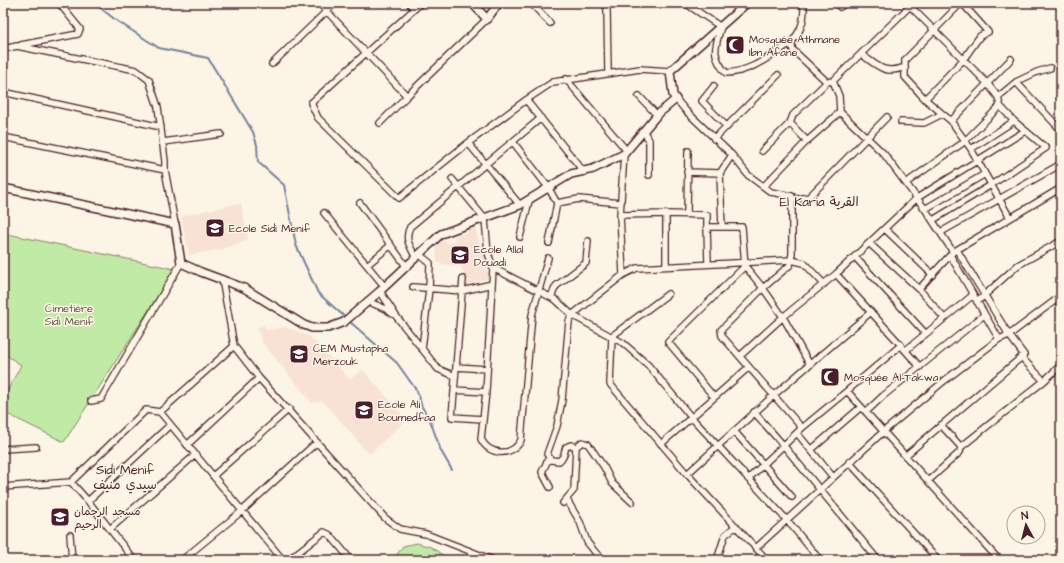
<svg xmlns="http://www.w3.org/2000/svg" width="1064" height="563" viewBox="0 0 1064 563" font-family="'Architects Daughter','Playpen Sans Arabic',sans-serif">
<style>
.built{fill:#f8e2d4}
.green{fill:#c0eaa6;stroke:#858468}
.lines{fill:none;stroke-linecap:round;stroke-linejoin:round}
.stream{stroke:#73829f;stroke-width:2}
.minor-casing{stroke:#4a1f2b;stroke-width:8}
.tertiary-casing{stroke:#4a1f2b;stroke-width:10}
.minor{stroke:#fcf5e5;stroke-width:5.5}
.tertiary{stroke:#fcf5e5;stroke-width:7}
.labels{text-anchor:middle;stroke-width:3;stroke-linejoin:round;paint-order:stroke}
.poi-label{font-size:11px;fill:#4a1f2b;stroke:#fcf5e5;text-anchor:start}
.park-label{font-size:11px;fill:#68524a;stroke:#fcf5e5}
.quarter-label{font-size:13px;fill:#4a1f2b;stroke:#fcf5e5}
</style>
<rect width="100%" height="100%" fill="#fcf5e5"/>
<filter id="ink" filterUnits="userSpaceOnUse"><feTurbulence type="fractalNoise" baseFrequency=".025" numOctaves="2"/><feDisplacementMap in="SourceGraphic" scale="8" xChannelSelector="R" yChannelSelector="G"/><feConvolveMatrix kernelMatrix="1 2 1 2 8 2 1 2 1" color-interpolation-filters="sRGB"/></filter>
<g filter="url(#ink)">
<!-- built -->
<path class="built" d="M 241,203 L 248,240 L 219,250 L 189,255 L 181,216 Z
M 474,225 L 490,278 L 466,285 L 464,273 L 461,267 L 437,263 L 436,246 L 437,244 L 445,240 L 448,244 L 455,240 L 454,236 L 468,233 L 467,227 Z
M 264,325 L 266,330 L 285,327 L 309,336 L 350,379 L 363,370 L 407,420 L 369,454 L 323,401 L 312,403 L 262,342 L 257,328 Z"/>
<!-- green -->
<path class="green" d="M 3,233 L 175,269 L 64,442 L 3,412 L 3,399 L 21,365 L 3,353 Z
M 417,543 L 431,547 L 450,560 L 393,560 L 403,546 Z"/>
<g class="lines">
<!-- stream -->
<path class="stream" d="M 94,3 L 117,21 L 159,48 L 208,58 L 253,132 L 257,145 L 258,162 L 284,185 L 296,245 L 318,293 L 346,318
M 349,321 L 397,363 L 417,391 L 422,407 L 430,420 L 441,451 L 452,470"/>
<defs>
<path id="minor" d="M 319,3 L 407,96 L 487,19
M 409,3 L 414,9
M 421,3 L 311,103 L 318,118 L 399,198 L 468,143 L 526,100 L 553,82 L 640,69 L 670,71
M 531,3 L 550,23
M 605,3 L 607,10 L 608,73
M 685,3 L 721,27 C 715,47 711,55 726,73 C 751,72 770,56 791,43
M 801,3 L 804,7 C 804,22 801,31 791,43 L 793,50 L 827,82 L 833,81 L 839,96 L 840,112 L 884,154 L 925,209 L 953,252
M 961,3 L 905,60 L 905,77 L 925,99 L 951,121 L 971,149 L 1010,218
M 840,7 L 846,3
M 21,45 L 78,34 L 80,29 L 59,3
M 3,49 L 17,46 L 136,70 L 149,80 L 158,107 L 165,161 L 165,170 L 175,224
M 861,54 C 878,66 884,75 905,67
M 272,64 L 335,3
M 566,79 L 627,151
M 833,81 L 910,6 L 987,83 L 998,97 L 1000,106 L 1014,121 L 1046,148 L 991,185 L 933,220
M 1016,82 L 1037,72 L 1050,68
M 714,86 L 702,101 L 727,127
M 3,92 L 161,127
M 639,96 L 657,115
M 998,97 L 1016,82 L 1061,130
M 676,99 L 686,111 L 732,155 L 748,175 L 771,192 L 792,196 L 792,254 L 790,265 L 763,288 L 721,330 L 722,336 L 802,428 L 847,391 L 999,560
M 925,99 L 963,60 L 980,36 L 988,32 L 962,3
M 526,100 L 584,172
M 951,121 L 1011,59
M 901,122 L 924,123 L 942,114
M 380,123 L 407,96
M 790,123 L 793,115 L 827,82
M 644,132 L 649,140 L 649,175
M 3,137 L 165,170
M 714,139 L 778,75
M 163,142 L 221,134
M 513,142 L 548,187 L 557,203 L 579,199 L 621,203
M 468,143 L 520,205
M 971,149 L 1014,121
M 762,151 L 790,123 L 807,141
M 687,172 L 720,173 L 732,155
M 720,173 L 722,227
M 452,179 L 485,219 L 488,253 L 493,268 L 556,300 L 572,315 L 623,343 L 648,365 L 691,417 L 787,520 L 820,560
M 906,183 L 964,142 L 1000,106
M 764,186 L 807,141 L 840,112
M 792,200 L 809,197 L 887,117
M 360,203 L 406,266
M 925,209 L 985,174
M 324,213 L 385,287
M 666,214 L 707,215 L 707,227
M 687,214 L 688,151
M 620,215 L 666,214 L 666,265
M 885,229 L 933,275
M 941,232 L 1061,164
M 520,237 L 529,201
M 549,243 L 557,203
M 870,244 L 919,289 L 944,318
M 420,255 L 430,263 L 429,289 L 422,349
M 950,255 L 999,339
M 855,257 L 925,333
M 416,258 C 410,246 404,239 410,227 L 541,118
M 708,263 L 707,227 L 742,227 L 745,266 L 763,288 L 783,317 L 836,274 L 917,198 L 1025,131
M 367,265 L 391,245
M 493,268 L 486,392 L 481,439 C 489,456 513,457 521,440 L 532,315 L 548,258
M 836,274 L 901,345 L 847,391
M 623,275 L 620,215 L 624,154
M 222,279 L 234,346 L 259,378 L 385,518 L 400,529 L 426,534 L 493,560
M 463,279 L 452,417 L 483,419
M 413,287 L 462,291 L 492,284
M 919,289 L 953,252 L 1061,188
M 380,291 L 396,316 L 438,369 L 455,376
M 668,294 L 612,336 L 610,384 L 687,474 L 767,560
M 551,297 L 556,286 L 586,263 L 588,241
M 367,301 L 386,309 L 393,314
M 977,302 L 1018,265 L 1061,241
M 904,349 L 920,367
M 906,350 L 973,295
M 740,356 L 783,317 L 810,365
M 1021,357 L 1044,381
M 456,367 L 487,369
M 454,390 L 486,392
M 714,397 L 668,342 L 745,266
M 91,401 L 101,399 L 181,263
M 160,412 L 283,560
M 754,412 L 784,446 L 878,560
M 866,412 L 883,396 L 984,315
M 941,425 L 961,447 L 1044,381 L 1061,365
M 734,431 L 792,497
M 797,433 L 833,477
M 661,444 L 749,367
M 187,445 L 259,378
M 576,447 L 582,442 L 588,444 L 604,467 L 612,483 L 632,502
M 3,449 L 36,447
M 811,450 L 861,407
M 905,456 L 1024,355 L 1009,335 L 957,250
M 549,458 L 542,472 L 550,487
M 849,462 L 938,560
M 687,474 L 774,395 L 871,312
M 213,476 L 289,409
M 748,479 L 802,428
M 928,481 L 960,452 L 961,447
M 71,482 L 88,501 L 134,560
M 3,487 L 71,482 L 146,410 L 160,412 L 234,346
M 567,500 L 580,522 L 587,542 L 595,552 L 605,560
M 88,501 L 170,425
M 563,503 L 574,490 L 576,447 L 571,445 L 566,447 L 563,457 L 559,461 L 551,460 L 547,454 L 557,426 L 562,400 L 569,321 L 572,315 L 623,275 L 637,268 L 791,260 L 804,263 L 824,284
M 110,529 L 195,455
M 70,535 L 72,560
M 756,548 L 883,432 L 944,381 L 999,339 L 1009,335 L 1061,296
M 182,560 L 242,511 L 317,442
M 288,560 L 324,532 L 330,535 L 351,560
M 717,560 L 725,535 L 736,526"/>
<path id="tertiary" d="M 472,3 L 487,19 L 499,3
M 3,188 L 175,224 L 181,263 L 201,272 L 244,288 L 304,325 L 312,328 L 328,328 L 344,322 L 380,291 L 441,234 L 520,205 L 571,174 L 593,169 L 624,154 L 657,115 L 676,99 L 673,95 L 670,71 L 747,3"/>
</defs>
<!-- minor casing -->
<use href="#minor" class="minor-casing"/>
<!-- tertiary casing -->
<use href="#tertiary" class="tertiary-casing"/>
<!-- minor -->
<use href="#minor" class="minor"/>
<!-- tertiary -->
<use href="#tertiary" class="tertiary"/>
</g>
</g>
<!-- icons -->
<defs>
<symbol id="mosque-square" viewBox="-11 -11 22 22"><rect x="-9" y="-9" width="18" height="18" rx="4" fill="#4a1f2b" stroke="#fcf5e5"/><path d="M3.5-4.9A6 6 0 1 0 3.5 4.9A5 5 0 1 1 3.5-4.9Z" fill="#fff"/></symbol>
<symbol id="school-square" viewBox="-11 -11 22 22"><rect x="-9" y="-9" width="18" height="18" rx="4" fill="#4a1f2b" stroke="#fcf5e5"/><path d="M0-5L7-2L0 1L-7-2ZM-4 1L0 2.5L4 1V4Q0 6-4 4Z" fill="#fff"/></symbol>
</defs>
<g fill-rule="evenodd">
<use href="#mosque-square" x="724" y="34" width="22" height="22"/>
<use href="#school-square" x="204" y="217" width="22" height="22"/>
<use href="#school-square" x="449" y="244" width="22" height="22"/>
<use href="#school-square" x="288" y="343" width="22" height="22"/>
<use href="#mosque-square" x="819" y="366" width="22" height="22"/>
<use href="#school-square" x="353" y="399" width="22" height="22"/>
<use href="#school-square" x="49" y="506" width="22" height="22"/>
</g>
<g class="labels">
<!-- poi labels -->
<g class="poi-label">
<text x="749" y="43">Mosquée Athmane<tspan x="749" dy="13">Ibn Afane</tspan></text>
<text x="229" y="232">Ecole Sidi Menif</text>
<text x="474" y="253">Ecole Allal<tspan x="474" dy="13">Douadi</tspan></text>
<text x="313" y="352">CEM Mustapha<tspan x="313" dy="13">Merzouk</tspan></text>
<text x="844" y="381">Mosquée Al-Takwa</text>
<text x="378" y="408">Ecole Ali<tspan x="378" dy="13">Boumedfaa</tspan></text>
<text x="74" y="515">مسجد الرحمان<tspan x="74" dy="13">الرحيم</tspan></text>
</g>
<!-- park labels -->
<g class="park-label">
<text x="69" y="312">Cimetière<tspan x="69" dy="13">Sidi Menif</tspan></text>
</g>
<!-- quarter labels -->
<g class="quarter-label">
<text x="819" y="206">El Karia القرية</text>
<text x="125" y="474">Sidi Menif<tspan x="125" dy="15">سيدي منيف</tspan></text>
</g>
</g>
<!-- margin -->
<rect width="1064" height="563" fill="none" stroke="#fcf5e5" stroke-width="16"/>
<rect x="8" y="8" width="1048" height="547" fill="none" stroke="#4a1f2b" stroke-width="1.5" filter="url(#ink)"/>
<!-- north arrow -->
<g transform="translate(1026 525) rotate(353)"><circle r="19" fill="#fcf5e5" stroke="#b59f9b"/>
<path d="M0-3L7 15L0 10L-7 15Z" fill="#4a1f2b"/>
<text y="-6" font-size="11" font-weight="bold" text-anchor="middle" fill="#4a1f2b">N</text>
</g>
</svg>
